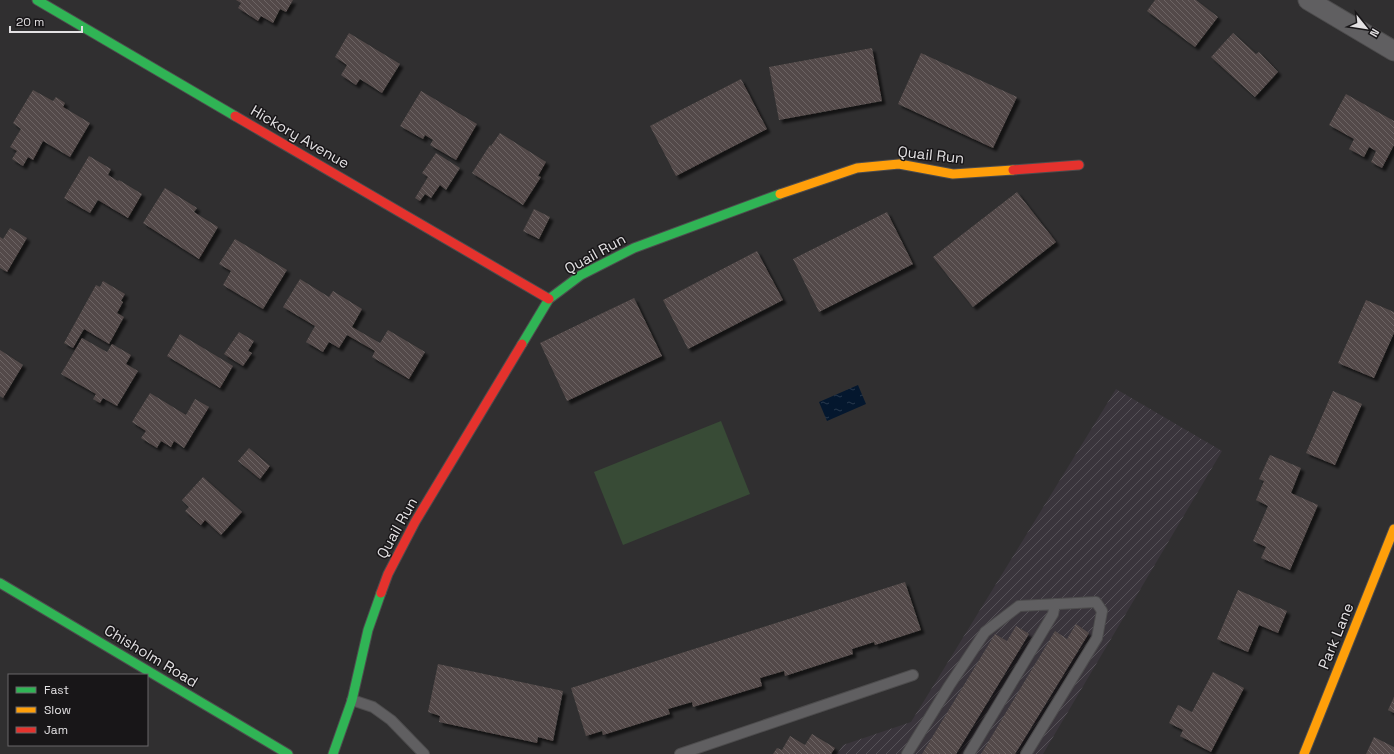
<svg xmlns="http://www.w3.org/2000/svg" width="1394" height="754" viewBox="0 0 1394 754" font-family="'Space Grotesk',sans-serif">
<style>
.industrial{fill:url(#industrial-furrows)}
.pitch{fill:#384b36}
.water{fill:url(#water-ripples)}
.building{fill:url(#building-back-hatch);filter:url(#shadow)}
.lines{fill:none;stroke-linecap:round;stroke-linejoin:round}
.lane-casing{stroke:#4d4c4d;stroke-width:12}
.street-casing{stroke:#4d4c4d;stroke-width:21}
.fast-casing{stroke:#4d4c4d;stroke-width:11}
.slow-casing{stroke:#4d4c4d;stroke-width:11}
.jam-casing{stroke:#4d4c4d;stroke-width:11}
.lane{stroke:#605f61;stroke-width:10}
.street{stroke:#605f61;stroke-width:19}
.fast{stroke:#30b455;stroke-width:9}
.slow{stroke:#ff9f0a;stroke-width:9}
.jam{stroke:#e5322d;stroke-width:9}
.labels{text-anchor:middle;stroke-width:3;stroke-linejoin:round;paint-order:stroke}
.street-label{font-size:15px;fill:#e3e1e3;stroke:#181618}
</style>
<defs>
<pattern id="industrial-furrows" width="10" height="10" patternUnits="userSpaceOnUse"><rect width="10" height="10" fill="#3a353c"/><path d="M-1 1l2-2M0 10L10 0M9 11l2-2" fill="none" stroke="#565258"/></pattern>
<pattern id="water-ripples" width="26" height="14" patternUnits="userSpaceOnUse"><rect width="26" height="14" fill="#04172e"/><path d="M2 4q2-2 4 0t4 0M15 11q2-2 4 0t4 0" fill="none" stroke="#28384c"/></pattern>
<pattern id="building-back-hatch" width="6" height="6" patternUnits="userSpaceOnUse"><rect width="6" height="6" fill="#534a49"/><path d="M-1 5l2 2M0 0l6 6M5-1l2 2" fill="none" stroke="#6c6463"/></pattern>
<filter id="shadow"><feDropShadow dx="3.5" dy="3.5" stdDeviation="1" flood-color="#0009"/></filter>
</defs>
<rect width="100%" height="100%" fill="#302f30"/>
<!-- industrial -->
<path class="industrial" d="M 1116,389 L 1222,451 L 1043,754 L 837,754 L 843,745 L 911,722 Z"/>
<!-- pitch -->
<path class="pitch" d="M 721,421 L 750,494 L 623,545 L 594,472 Z"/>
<!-- water -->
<path class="water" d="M 858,385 L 866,404 L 827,421 L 819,402 Z"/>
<!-- building -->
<path class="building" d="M 236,0 L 293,0 L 286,12 L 280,9 L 273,23 L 261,16 L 258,21 L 238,8 L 241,3 Z
M 1155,0 L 1196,0 L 1218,17 L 1195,47 L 1147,11 Z
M 349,33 L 400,64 L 382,93 L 360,79 L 356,85 L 341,75 L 347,65 L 335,57 Z
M 1233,33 L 1256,54 L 1259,52 L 1278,72 L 1255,97 L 1211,57 Z
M 872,48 L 882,101 L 779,120 L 769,67 Z
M 921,53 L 1017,97 L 993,148 L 898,104 Z
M 741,79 L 767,129 L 676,176 L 650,126 Z
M 33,90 L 53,101 L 56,97 L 65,103 L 63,107 L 90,123 L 70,157 L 43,141 L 33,160 L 28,157 L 23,166 L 12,159 L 17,151 L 10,147 L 21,129 L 13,123 Z
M 421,91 L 477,124 L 456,160 L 430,145 L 433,140 L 425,135 L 423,139 L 400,126 Z
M 1346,94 L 1394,121 L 1394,145 L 1382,168 L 1371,162 L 1376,151 L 1369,147 L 1364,157 L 1349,149 L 1354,139 L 1329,125 Z
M 500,133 L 546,162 L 538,176 L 541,177 L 523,205 L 472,173 L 490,145 L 491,146 Z
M 436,153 L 460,168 L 446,190 L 440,185 L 431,198 L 425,194 L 420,201 L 415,198 L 428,177 L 422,173 Z
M 89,156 L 111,169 L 108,175 L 118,181 L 119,180 L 142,194 L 128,218 L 98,200 L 90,213 L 64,198 Z
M 165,188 L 197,208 L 194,212 L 218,227 L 199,259 L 143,223 Z
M 1017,192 L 1056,242 L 973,307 L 933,257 Z
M 534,209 L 550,217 L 539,239 L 523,231 Z
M 887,212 L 913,264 L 819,312 L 793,259 Z
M 10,228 L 27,238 L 7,272 L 0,268 L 0,237 L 3,239 Z
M 235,239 L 287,270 L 263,309 L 223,285 L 231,271 L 219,264 Z
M 757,251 L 783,300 L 688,349 L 663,300 Z
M 300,279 L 329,297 L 333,291 L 362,309 L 352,327 L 380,343 L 388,330 L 425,352 L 409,379 L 372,357 L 375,351 L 347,335 L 339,348 L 329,342 L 323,352 L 306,342 L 315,326 L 283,307 Z
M 103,281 L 125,294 L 121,301 L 123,302 L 117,313 L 124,317 L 109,344 L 84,329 L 73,348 L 64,343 L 96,285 L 100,287 Z
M 634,298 L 662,356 L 567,401 L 540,343 Z
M 1366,300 L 1394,312 L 1394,333 L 1374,378 L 1338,363 Z
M 239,332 L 254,341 L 248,351 L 252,353 L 243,366 L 224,354 Z
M 180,334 L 233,366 L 220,388 L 167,356 Z
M 82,338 L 107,352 L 112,344 L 131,355 L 126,364 L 138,371 L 117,406 L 103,398 L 100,403 L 93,399 L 96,394 L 61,374 Z
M 0,350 L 23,365 L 3,398 L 0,396 Z
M 1333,391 L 1362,404 L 1335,465 L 1306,453 Z
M 150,393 L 186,415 L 195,399 L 209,407 L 184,448 L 174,441 L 171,447 L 161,441 L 157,448 L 141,438 L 146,431 L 132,422 Z
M 249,448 L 270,466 L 260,479 L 238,461 Z
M 1270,455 L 1301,468 L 1291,493 L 1318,505 L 1290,570 L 1261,558 L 1266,547 L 1253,541 L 1268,506 L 1256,500 L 1264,481 L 1259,479 Z
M 203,477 L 242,512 L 221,535 L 205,520 L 201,525 L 185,511 L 189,507 L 182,500 Z
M 905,582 L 921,630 L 875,645 L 874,642 L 852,649 L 853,654 L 785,676 L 784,671 L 760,678 L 762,686 L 693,707 L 692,702 L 668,709 L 670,714 L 603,735 L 602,731 L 586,736 L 571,688 Z
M 1238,590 L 1287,611 L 1278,633 L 1259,625 L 1248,652 L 1217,639 Z
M 1076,624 L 1089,633 L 1015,754 L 981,754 L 1055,631 L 1067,639 Z
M 1016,626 L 1029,634 L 956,754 L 922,754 L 995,634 L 1007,641 Z
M 438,664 L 563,691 L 553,741 L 538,737 L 537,743 L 439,722 L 440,716 L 428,712 Z
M 1213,672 L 1244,688 L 1211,752 L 1180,736 L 1183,730 L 1169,723 L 1178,705 L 1192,712 Z
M 1394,697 L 1394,713 L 1388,710 Z
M 812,734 L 835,748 L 831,754 L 773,754 L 777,748 L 782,750 L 790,736 L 805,745 Z
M 1374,737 L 1394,747 L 1394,754 L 1366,754 Z"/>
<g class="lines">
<defs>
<path id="lane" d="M 352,700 L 373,707 L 391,720 L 424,754
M 680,754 L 913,675
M 907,754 L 949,686 L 985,632 L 1019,606 L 1096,602 L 1102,611 L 1097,638 L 1026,754
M 969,754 L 1053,614 L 1055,604"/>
<path id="street" d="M 1308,0 L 1394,51"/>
<path id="fast" d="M 37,0 L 235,116
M 522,344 L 549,299 L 581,275 L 634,248 L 780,194
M 0,583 L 288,754
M 333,754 L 352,700 L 368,630 L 381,593"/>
<path id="slow" d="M 780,194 L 857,168 L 899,164 L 953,174 L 1013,170
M 1304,754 L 1394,529"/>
<path id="jam" d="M 235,116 L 549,299
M 1013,170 L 1079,165
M 381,593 L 388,574 L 415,522 L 522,344"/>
</defs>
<!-- lane casing -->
<use href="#lane" class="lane-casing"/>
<!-- street casing -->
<use href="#street" class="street-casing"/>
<!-- fast casing -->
<use href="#fast" class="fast-casing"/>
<!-- slow casing -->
<use href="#slow" class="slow-casing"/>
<!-- jam casing -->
<use href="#jam" class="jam-casing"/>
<!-- lane -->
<use href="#lane" class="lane"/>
<!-- street -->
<use href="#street" class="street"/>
<!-- fast -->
<use href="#fast" class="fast"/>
<!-- slow -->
<use href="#slow" class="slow"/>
<!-- jam -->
<use href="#jam" class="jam"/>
</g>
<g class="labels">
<!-- street labels -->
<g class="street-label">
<text transform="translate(300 137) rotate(30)" y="5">Hickory Avenue</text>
<text transform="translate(931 155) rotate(6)" y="5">Quail Run</text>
<text transform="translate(595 254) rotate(-29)" y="5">Quail Run</text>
<text transform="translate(397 528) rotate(-61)" y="5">Quail Run</text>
<text transform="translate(1336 636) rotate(-68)" y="5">Park Lane</text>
<text transform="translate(151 656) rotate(31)" y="5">Chisholm Road</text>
</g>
</g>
<!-- legend -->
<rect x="8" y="674" width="140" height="72" fill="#181618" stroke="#696769"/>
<rect x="16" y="687" width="20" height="6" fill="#30b455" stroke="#696769"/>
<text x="44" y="694" font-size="12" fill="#e3e1e3">Fast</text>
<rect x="16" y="707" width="20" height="6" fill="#ff9f0a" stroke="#696769"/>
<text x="44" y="714" font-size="12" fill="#e3e1e3">Slow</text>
<rect x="16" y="727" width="20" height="6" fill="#e5322d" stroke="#696769"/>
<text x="44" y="734" font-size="12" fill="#e3e1e3">Jam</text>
<!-- north arrow -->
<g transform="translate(1366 28) rotate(120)" stroke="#181618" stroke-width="3" paint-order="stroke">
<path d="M0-3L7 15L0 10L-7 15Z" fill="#e3e1e3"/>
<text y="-6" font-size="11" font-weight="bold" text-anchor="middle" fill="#e3e1e3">N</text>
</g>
<!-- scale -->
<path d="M10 26v6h72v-6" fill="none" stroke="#e3e1e3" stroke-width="2"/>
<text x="16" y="26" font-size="12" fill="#e3e1e3" stroke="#181618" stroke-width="3" paint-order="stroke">20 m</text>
</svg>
